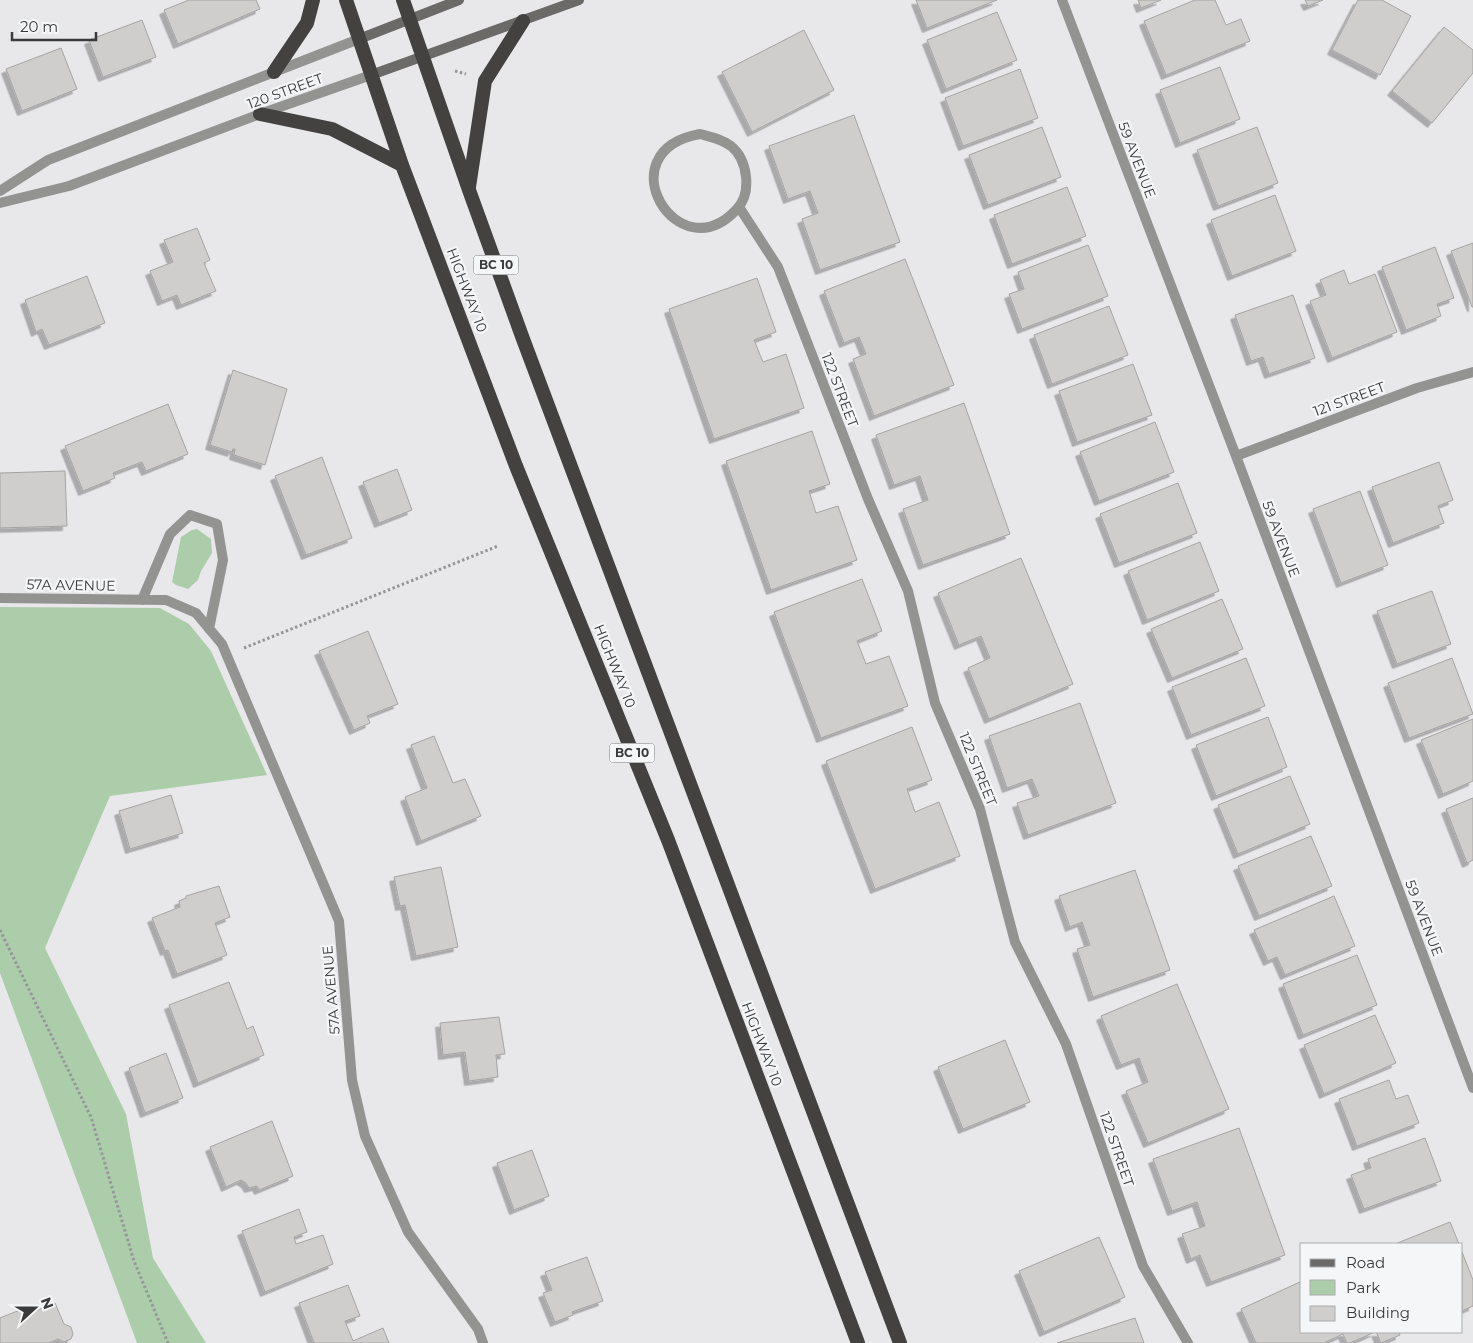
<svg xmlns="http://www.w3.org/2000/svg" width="1473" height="1343" viewBox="0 0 1473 1343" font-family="Montserrat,sans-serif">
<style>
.green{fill:#abcda9}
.building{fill:#cfcecc;stroke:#a6a4a2;filter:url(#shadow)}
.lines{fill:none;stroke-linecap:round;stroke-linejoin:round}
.path{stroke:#969698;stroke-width:3;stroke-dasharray:2.5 2.5;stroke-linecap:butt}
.minor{stroke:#939392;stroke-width:10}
.tertiary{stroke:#939392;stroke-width:10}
.secondary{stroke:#6b6a69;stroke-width:10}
.trunk{stroke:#434241;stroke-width:14}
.labels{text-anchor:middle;stroke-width:4.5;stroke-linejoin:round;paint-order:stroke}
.shield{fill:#f5f6f8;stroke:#727274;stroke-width:1}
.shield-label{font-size:12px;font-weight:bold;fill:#3a3a3b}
.street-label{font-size:14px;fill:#3a3a3b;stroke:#f5f6f8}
</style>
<defs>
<filter id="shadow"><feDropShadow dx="-4.5" dy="4.5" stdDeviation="0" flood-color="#0004"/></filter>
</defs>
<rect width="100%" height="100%" fill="#e8e8eb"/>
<!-- green -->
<path class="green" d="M 197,529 L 211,539 L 212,553 L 201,571 L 198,580 L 188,589 L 176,585 L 172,582 L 181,537 L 192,530 Z
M 0,607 L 160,608 L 189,624 L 211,651 L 267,775 L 110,796 L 45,948 L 126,1114 L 153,1258 L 206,1343 L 137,1343 L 0,973 Z"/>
<!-- building -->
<path class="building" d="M 189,0 L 256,0 L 260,9 L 178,44 L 164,10 Z
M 916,0 L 997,0 L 927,28 Z
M 1138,0 L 1161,0 L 1141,8 Z
M 1195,0 L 1215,0 L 1226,25 L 1241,19 L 1250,41 L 1166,75 L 1144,21 Z
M 1305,0 L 1323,0 L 1308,6 Z
M 1358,0 L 1382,0 L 1411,16 L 1380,75 L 1332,50 Z
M 997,12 L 1017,60 L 946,89 L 927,40 Z
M 142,20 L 156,57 L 103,77 L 89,40 Z
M 1444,27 L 1473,50 L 1473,73 L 1432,123 L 1392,91 Z
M 804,30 L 834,90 L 752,132 L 722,72 Z
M 61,48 L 77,89 L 22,111 L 6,69 Z
M 1220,67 L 1240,119 L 1180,143 L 1160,90 Z
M 1020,69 L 1038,118 L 963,146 L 945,98 Z
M 854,115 L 900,242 L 820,270 L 802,219 L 818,213 L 810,191 L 788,199 L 769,146 Z
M 1042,127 L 1061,177 L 988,205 L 969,155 Z
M 1257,127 L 1278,183 L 1218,206 L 1197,150 Z
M 1067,187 L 1086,236 L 1012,264 L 994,215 Z
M 1275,195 L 1296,251 L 1232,276 L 1211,220 Z
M 197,228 L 210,260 L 204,263 L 216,291 L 181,305 L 177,295 L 162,301 L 150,271 L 173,262 L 164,240 Z
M 1473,243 L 1473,307 L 1472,307 L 1451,251 Z
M 1088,245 L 1108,296 L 1022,329 L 1009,294 L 1024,289 L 1018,272 Z
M 1435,247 L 1454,298 L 1437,304 L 1441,316 L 1406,330 L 1382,267 Z
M 905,259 L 954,385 L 874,416 L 853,359 L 866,354 L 859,337 L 844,343 L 824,291 Z
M 1344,270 L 1349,284 L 1375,274 L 1397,332 L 1332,358 L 1310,301 L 1326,295 L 1320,280 Z
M 87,276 L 105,323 L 49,345 L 42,329 L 36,332 L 25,300 Z
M 757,278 L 776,332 L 754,340 L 763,362 L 786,354 L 804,408 L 714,439 L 669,309 Z
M 1293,295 L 1315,358 L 1269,374 L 1263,357 L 1251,361 L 1235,315 Z
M 1109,306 L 1128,355 L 1052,384 L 1034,335 Z
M 1133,364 L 1152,415 L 1077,442 L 1059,391 Z
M 233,370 L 287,389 L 265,465 L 234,455 L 235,449 L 233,449 L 232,452 L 210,445 Z
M 964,403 L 1010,534 L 923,565 L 903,509 L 928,500 L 920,476 L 894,485 L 876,435 Z
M 168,404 L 188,454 L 146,471 L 142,462 L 113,473 L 115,478 L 83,491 L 65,446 Z
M 1155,422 L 1174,472 L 1099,501 L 1080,452 Z
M 812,431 L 830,484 L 809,491 L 816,513 L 838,506 L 857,560 L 771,590 L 726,461 Z
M 322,457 L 352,538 L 306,555 L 275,476 Z
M 1439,462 L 1453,500 L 1438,506 L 1444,523 L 1393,543 L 1372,487 Z
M 397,469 L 412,510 L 379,523 L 363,482 Z
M 65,471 L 67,526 L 0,528 L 0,473 Z
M 1178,483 L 1197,533 L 1119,563 L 1100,514 Z
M 1360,491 L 1388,565 L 1341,583 L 1313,509 Z
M 1200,542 L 1219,591 L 1147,620 L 1128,571 Z
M 1021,558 L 1073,684 L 989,719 L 968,668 L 990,658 L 981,636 L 959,645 L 938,593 Z
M 862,579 L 882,631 L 857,641 L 866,664 L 889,656 L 908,706 L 821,738 L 774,612 Z
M 1432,591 L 1451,644 L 1397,664 L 1377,611 Z
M 1222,599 L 1243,649 L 1172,678 L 1151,629 Z
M 368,631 L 398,704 L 367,716 L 370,723 L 354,730 L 319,651 Z
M 1246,658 L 1265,706 L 1191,735 L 1172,687 Z
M 1452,658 L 1473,714 L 1409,738 L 1388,683 Z
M 1080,703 L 1116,803 L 1028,835 L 1017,803 L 1039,796 L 1032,779 L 1007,788 L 989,736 Z
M 1268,717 L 1287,767 L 1216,796 L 1196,745 Z
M 1473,719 L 1473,781 L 1443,794 L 1421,740 Z
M 912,727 L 932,780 L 907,789 L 915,812 L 939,802 L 960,856 L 875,889 L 826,761 Z
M 434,736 L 453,783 L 465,779 L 481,816 L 421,841 L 405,797 L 427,788 L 411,745 Z
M 1290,776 L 1310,824 L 1238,854 L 1218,805 Z
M 171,795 L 183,833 L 130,849 L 119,811 Z
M 1473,798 L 1473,860 L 1467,863 L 1446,809 Z
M 1311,836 L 1332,886 L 1259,916 L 1238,866 Z
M 441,867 L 458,947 L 416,956 L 405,905 L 400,906 L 394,877 Z
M 1135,870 L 1170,970 L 1093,997 L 1077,949 L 1090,945 L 1082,922 L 1070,927 L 1059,896 Z
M 219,886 L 230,917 L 215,923 L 227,955 L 177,974 L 168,950 L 165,951 L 152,918 L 180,907 L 179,901 L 186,898 L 186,896 Z
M 1334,896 L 1355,946 L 1285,975 L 1277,957 L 1268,961 L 1254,930 Z
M 1357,955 L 1377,1005 L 1303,1035 L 1283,984 Z
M 229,982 L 247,1029 L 253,1026 L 264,1055 L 198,1083 L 169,1005 Z
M 1177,984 L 1229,1109 L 1148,1143 L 1126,1091 L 1148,1082 L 1139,1058 L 1121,1065 L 1101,1016 Z
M 1375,1015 L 1396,1063 L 1324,1094 L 1304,1045 Z
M 499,1017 L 505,1054 L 496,1055 L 498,1077 L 469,1081 L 465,1052 L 443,1055 L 440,1023 Z
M 1005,1040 L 1030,1102 L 963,1129 L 938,1067 Z
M 166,1053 L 183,1098 L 145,1113 L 129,1068 Z
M 1389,1080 L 1396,1099 L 1408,1095 L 1419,1123 L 1357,1146 L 1339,1099 Z
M 272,1121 L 293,1176 L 259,1190 L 257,1186 L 249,1188 L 246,1183 L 241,1180 L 226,1187 L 210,1147 Z
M 1239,1128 L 1285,1255 L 1211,1282 L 1200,1255 L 1191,1259 L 1182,1234 L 1205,1226 L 1197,1202 L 1172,1211 L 1153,1159 Z
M 1425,1138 L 1441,1181 L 1364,1209 L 1351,1175 L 1371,1168 L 1368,1159 Z
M 532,1150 L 549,1196 L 514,1210 L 497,1163 Z
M 299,1209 L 307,1232 L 294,1237 L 296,1244 L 323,1235 L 333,1264 L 265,1292 L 242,1231 Z
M 1450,1222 L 1459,1244 L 1395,1244 Z
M 1099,1237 L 1125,1297 L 1044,1332 L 1019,1271 Z
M 1462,1252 L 1473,1280 L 1473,1306 L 1462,1311 Z
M 587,1257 L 603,1301 L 572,1312 L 573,1315 L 555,1322 L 543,1293 L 552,1290 L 545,1272 Z
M 1302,1281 L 1302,1332 L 1375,1332 L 1350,1343 L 1347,1343 L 1343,1334 L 1324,1343 L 1256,1343 L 1241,1309 Z
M 348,1285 L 360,1316 L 345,1321 L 353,1341 L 383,1328 L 389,1343 L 314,1343 L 299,1303 Z
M 55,1303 L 64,1324 L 71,1327 L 73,1334 L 71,1339 L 64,1342 L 58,1339 L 49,1343 L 0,1343 L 0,1318 L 30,1306 L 33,1312 Z
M 1135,1318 L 1144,1343 L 1057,1343 Z
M 1376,1332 L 1399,1332 L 1400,1335 L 1381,1343 Z"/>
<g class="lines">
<!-- path -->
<path class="path" d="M 455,71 L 466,74
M 244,648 L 498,546
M 0,930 L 91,1117 L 134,1261 L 168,1343"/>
<!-- minor -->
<path class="minor" d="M 1062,0 L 1236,456 L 1473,1088
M 700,134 C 711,137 722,139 731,146 C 748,160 752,193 737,209 C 678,274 604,151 700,134 Z
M 739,207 L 778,267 L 868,499 L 908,591 L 935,703 L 980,809 L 1015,942 L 1066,1044 L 1143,1266 L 1188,1343
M 1236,456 L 1417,388 L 1473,372
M 0,598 L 166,600 L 196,613 L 222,644 L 339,921 L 352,1080 L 365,1136 L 408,1232 L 478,1329 L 483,1343
M 142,600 L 170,534 L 190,515 L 217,524 L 223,560 L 209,629"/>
<!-- tertiary -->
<path class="tertiary" d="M 0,191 L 48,160 L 359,39
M 0,203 L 69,186 L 260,114 L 371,75"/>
<!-- secondary -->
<path class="secondary" d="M 359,39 L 459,0
M 371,75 L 579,0"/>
<!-- trunk -->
<path class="trunk" d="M 346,0 L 402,165 L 516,466 L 668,840 L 858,1343
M 403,0 L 469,190 L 523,339 L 900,1343
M 274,72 L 307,23 L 313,0
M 260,114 L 332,129 L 402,165
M 469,187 L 485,81 L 523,21"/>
</g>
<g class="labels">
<!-- shield labels -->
<g class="shield">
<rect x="473.5" y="255.5" width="45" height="19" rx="4"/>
<rect x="609.5" y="743.5" width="45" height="19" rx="4"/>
</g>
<g class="shield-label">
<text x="496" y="269">BC 10</text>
<text x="632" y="757">BC 10</text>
</g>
<!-- street labels -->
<g class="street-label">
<text transform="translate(285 91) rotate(-20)" y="5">120 STREET</text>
<text transform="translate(1137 160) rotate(69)" y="5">59 AVENUE</text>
<text transform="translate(467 290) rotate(69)" y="5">HIGHWAY 10</text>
<text transform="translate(840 390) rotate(69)" y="5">122 STREET</text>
<text transform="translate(1349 399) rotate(-20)" y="5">121 STREET</text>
<text transform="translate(1281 539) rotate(69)" y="5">59 AVENUE</text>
<text transform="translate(71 585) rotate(1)" y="5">57A AVENUE</text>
<text transform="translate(615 666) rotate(68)" y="5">HIGHWAY 10</text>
<text transform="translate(978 769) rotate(68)" y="5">122 STREET</text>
<text transform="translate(1424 918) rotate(69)" y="5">59 AVENUE</text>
<text transform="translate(331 990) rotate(-95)" y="5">57A AVENUE</text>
<text transform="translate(762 1044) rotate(69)" y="5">HIGHWAY 10</text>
<text transform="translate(1117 1149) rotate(71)" y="5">122 STREET</text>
</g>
</g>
<!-- legend -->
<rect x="1300" y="1243" width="162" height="90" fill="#f5f6f8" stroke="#aaabac"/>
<rect x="1310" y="1259" width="25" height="8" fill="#6b6a69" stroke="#aaabac"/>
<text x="1346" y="1268" font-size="15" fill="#3a3a3b">Road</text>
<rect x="1310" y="1280" width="25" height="15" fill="#abcda9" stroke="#aaabac"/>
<text x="1346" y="1293" font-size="15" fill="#3a3a3b">Park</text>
<rect x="1310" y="1306" width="25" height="15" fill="#cfcecc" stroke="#aaabac"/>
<text x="1346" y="1318" font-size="15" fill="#3a3a3b">Building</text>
<!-- north arrow -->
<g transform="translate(35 1308) rotate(69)" stroke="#f5f6f8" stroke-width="4" paint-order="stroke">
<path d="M0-4L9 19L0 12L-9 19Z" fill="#3a3a3b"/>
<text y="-8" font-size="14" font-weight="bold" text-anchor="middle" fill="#3a3a3b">N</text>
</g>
<!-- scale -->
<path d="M12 32v8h84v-8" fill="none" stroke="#3a3a3b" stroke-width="2.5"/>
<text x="20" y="32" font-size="15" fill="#3a3a3b" stroke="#f5f6f8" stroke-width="4" paint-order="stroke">20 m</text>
</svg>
